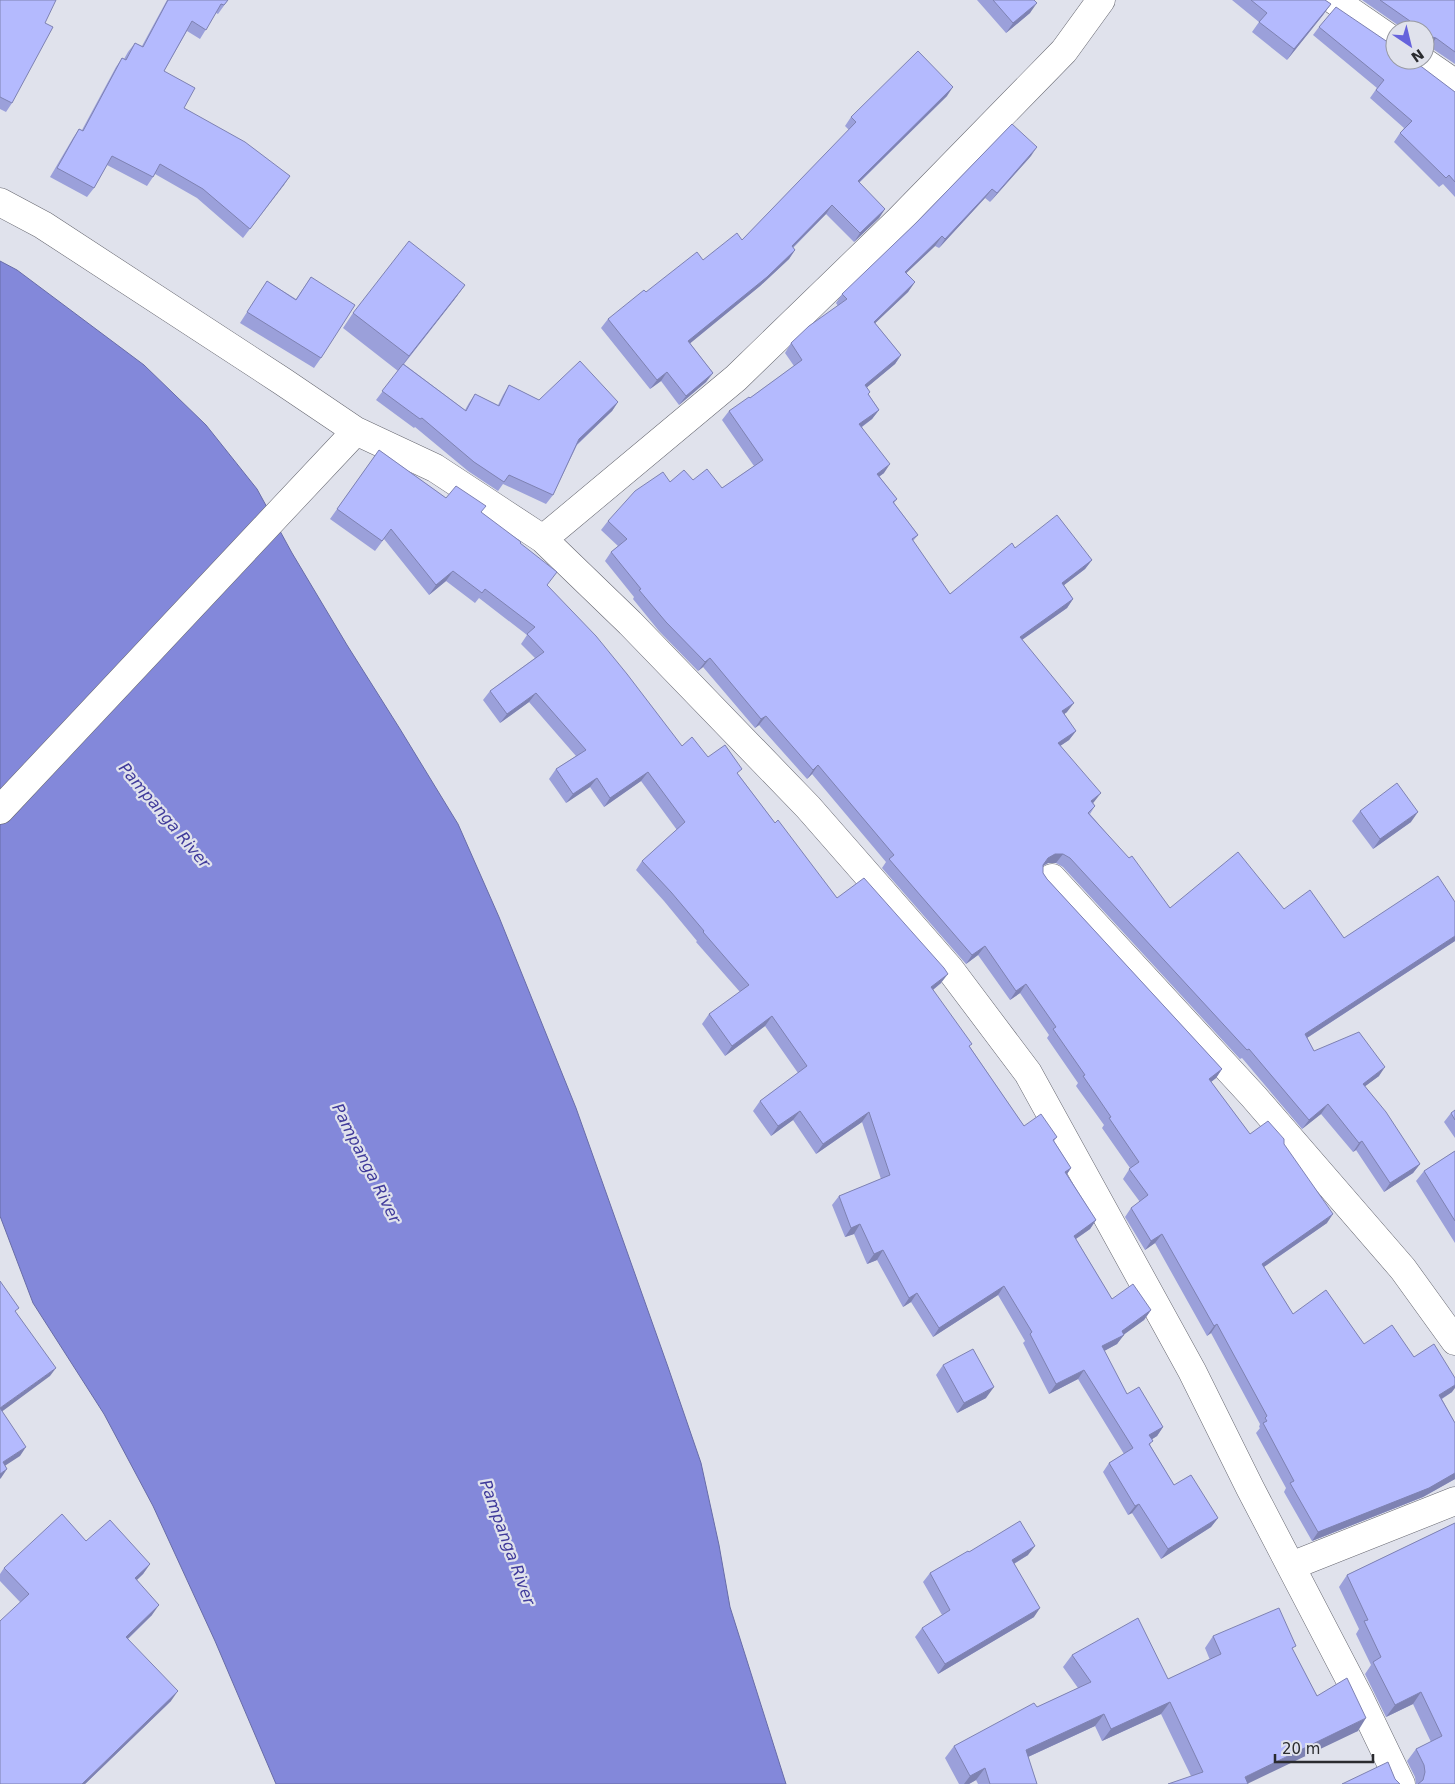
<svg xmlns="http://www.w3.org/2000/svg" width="1455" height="1784" viewBox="0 0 1455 1784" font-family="'DejaVu Sans',sans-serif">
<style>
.water{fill:#8388da;stroke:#686ca7}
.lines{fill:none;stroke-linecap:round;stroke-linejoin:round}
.minor-casing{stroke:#666770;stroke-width:29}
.minor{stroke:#fff;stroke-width:28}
.wall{fill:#9ba0da}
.shaded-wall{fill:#7e82b2}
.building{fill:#b4bafe;stroke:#7e82b2}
.labels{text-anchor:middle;stroke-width:4.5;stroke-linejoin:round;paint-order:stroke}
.water-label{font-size:16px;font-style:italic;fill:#403b9b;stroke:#e0e2ec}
</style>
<rect width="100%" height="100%" fill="#e0e2ec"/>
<!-- water -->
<path class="water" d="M 0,261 L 17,270 L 144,365 L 206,425 L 257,489 L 292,553 L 347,645 L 400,729 L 458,824 L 499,917 L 576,1108 L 668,1367 L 701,1463 L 719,1545 L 730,1607 L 786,1784 L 276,1784 L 215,1641 L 153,1506 L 104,1414 L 33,1303 L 0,1216 Z"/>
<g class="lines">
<defs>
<path id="minor" d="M 1334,0 L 1395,42
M 1421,60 L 1450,80 L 1455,86
M 0,202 L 43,225 L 282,381 L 356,431 L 435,468 L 543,539 L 630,623 L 808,807 L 949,968 L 1028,1073 L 1192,1371 L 1250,1488 L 1360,1699 L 1401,1784
M 543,539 L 736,378 L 899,220 L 1064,51 L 1101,0
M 0,810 L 356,431
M 1052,878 L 1254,1097 L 1403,1269 L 1455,1341
M 1291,1566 L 1455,1501"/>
</defs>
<!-- minor casing -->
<use href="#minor" class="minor-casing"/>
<!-- minor -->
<use href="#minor" class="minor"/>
</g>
<!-- wall -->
<path class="wall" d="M 0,0 L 45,23 L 12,103 L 6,112 L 0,109 Z
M 167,0 L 228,0 L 218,14 L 216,13 L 200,39 L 187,31 L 164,71 L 184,108 L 290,176 L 243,238 L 197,198 L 155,174 L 147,186 L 107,165 L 94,188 L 87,197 L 50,177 L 73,138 L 79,129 L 82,130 L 116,67 L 122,58 L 124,59 L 128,52 L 135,43 L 142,46 Z
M 977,0 L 1034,0 L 1030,13 L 1006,33 Z
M 1232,0 L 1325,0 L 1331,4 L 1323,15 L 1287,60 L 1252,32 L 1259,22 Z
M 1362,0 L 1455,0 L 1455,64 L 1430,47 L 1425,30 L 1405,30 Z
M 1319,27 L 1393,46 L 1455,92 L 1455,197 L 1443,184 L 1439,187 L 1394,142 L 1400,133 L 1404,128 L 1370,98 L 1377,88 L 1313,35 Z
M 947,96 L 859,183 L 885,209 L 879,218 L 854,242 L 826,214 L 793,248 L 795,250 L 789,259 L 760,286 L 690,343 L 713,373 L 706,382 L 679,405 L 661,381 L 650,389 L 601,328 L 608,319 L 703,260 L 742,240 L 849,130 L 845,126 L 851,117 Z
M 1031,156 L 990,202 L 985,198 L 939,248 L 935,246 L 906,273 L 915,282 L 908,292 L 875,323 L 901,355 L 895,364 L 867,387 L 869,395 L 879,410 L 872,419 L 862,427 L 884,473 L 879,476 L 897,499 L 894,503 L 918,535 L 913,541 L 950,594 L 1015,548 L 1092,560 L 1085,569 L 1064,585 L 1073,599 L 1067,608 L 1022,640 L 1067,712 L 1064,714 L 1076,731 L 1069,740 L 1060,746 L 1094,802 L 1093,803 L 1095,806 L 1090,814 L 1170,908 L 1284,909 L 1344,938 L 1455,941 L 1307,1038 L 1314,1051 L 1379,1076 L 1365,1086 L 1420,1164 L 1413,1173 L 1384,1192 L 1356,1150 L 1353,1152 L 1321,1114 L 1302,1129 L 1242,1058 L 1240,1059 L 1063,867 L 1056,863 L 1048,863 L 1043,866 L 1043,873 L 1047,879 L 1222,1069 L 1216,1078 L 1211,1082 L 1250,1134 L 1284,1144 L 1327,1223 L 1264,1267 L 1293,1314 L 1364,1344 L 1414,1357 L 1452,1392 L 1442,1399 L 1455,1423 L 1455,1479 L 1423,1497 L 1312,1541 L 1284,1492 L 1286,1488 L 1256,1433 L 1260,1428 L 1259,1427 L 1260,1424 L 1211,1333 L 1207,1336 L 1155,1243 L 1145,1250 L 1125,1217 L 1131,1208 L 1140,1202 L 1123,1179 L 1130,1168 L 1102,1128 L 1104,1125 L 1076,1086 L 1078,1083 L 1047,1038 L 1049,1035 L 1020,993 L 1010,1000 L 978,955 L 966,964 L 882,868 L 886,862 L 812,774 L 807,779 L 759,725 L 755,728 L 703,667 L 698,671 L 659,631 L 633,599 L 634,597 L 605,561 L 611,552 L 618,546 L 601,530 L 608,521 L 670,482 L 693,480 L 722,488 L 754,466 L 722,420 L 729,411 L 750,398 L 794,366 L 785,353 L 791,343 L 838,306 L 836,303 L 842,294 Z
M 311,277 L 321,358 L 314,368 L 240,323 L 267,281 L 296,299 Z
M 465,285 L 454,300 L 404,364 L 465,410 L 469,403 L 475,394 L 498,405 L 503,395 L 509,385 L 539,400 L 618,402 L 612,411 L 577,445 L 553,495 L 546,504 L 503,484 L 498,491 L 468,471 L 415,427 L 414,428 L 376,400 L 398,371 L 343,328 L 353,313 Z
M 379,450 L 446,498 L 481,512 L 520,543 L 547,585 L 682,746 L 708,757 L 738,774 L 775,823 L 837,898 L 941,983 L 933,990 L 970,1047 L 1024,1126 L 1057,1137 L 1054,1141 L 1071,1168 L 1067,1174 L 1096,1220 L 1090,1229 L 1076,1239 L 1112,1299 L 1151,1310 L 1144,1320 L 1124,1334 L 1117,1344 L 1104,1351 L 1127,1394 L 1163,1427 L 1157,1436 L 1152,1439 L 1150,1445 L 1174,1485 L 1218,1518 L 1211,1527 L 1161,1559 L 1132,1513 L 1128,1515 L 1103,1472 L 1109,1463 L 1124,1454 L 1078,1379 L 1049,1394 L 1023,1343 L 1025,1341 L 998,1295 L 933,1337 L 911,1302 L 903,1307 L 877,1260 L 867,1264 L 854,1234 L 845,1237 L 832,1205 L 839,1196 L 881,1179 L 862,1122 L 816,1154 L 793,1120 L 771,1136 L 753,1111 L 760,1101 L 798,1073 L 765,1026 L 725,1056 L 702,1024 L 709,1014 L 740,992 L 696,942 L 697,941 L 664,901 L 636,870 L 642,861 L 677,830 L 641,781 L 604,807 L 590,787 L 566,803 L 549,779 L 556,769 L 576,756 L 529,702 L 500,723 L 483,700 L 490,691 L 535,658 L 521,644 L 527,635 L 479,598 L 475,603 L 446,581 L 429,595 L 384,539 L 375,551 L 330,519 Z
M 1360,811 L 1411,822 L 1373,849 L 1352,821 Z
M 1455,1110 L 1455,1138 L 1444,1122 L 1451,1113 Z
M 1455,1151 L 1455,1243 L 1416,1181 L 1424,1171 Z
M 943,1365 L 986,1398 L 957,1413 L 936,1375 Z
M 1455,1523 L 1455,1784 L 1416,1784 L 1415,1777 L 1407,1761 L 1416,1749 L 1431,1742 L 1413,1704 L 1386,1717 L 1365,1674 L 1371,1665 L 1356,1634 L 1359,1629 L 1339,1587 L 1347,1575 Z
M 86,1541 L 150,1564 L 143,1574 L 137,1580 L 152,1615 L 128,1639 L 171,1701 L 85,1784 L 0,1784 L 20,1602 L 0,1581 L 0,1574 L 4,1568 Z
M 969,1552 L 1028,1555 L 1014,1564 L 1034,1617 L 938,1674 L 915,1637 L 922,1628 L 942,1615 L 923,1582 L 930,1573 Z
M 1213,1636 L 1293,1651 L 1317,1696 L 1358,1731 L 1191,1776 L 1161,1714 L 1102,1741 L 1095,1726 L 1028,1757 L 1037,1784 L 978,1784 L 976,1780 L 969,1784 L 959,1784 L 945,1758 L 954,1746 L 1078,1688 L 1063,1667 L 1072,1655 L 1168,1679 L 1210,1660 L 1205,1648 Z"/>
<!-- shaded-wall -->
<path class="shaded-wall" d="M 1037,3 L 1030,13 L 1006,33 L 1013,23 Z
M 1331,4 L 1323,15 L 1287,60 L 1294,49 Z
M 1425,36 L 1429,36 L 1436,38 L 1430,47 L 1425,45 Z
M 953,87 L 947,96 L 851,190 L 858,181 Z
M 1037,147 L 1031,156 L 990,202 L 997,193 Z
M 290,176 L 284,185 L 243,238 L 250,229 Z
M 992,189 L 985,198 L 939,248 L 945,239 Z
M 832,205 L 826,214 L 785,255 L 792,246 Z
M 885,209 L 879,218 L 854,242 L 860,233 Z
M 942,236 L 935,246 L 898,281 L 905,272 Z
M 795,250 L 789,259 L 760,286 L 682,350 L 688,341 Z
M 915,282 L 908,292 L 867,331 L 874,322 Z
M 465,285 L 454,300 L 398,371 L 409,356 Z
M 901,355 L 895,364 L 859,394 L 865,385 Z
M 667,372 L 661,381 L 650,389 L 657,380 Z
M 713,373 L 706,382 L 679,405 L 686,396 Z
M 618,402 L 612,411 L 573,448 L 579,439 Z
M 879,410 L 872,419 L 853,433 L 859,424 Z
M 890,464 L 884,473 L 871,483 L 877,474 Z
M 1092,560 L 1085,569 L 1055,592 L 1062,583 Z
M 453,571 L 446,581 L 429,595 L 436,585 Z
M 1073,599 L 1067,608 L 1013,646 L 1020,637 Z
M 710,658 L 703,667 L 698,671 L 705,662 Z
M 536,693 L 529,702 L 500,723 L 507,714 Z
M 1074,703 L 1067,712 L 1056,720 L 1062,711 Z
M 766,716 L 759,725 L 755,728 L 761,719 Z
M 1076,731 L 1069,740 L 1051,752 L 1058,743 Z
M 818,765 L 812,774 L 807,779 L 813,770 Z
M 648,772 L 641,781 L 604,807 L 610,798 Z
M 597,778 L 590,787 L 566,803 L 573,794 Z
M 1101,793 L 1094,802 L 1084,810 L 1091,801 Z
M 1418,812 L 1411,822 L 1373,849 L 1380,839 Z
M 1055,854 L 1063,854 L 1056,863 L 1048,863 L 1041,867 L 1048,858 Z
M 1455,936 L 1455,941 L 1299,1043 L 1305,1034 Z
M 985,946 L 978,955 L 966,964 L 972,955 Z
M 948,974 L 941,983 L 924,997 L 931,987 Z
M 1026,984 L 1020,993 L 1010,1000 L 1016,991 Z
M 772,1016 L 765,1026 L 725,1056 L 732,1046 Z
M 1385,1067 L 1379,1076 L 1356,1093 L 1363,1084 Z
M 1222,1069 L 1216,1078 L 1202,1089 L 1209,1079 Z
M 1328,1104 L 1321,1114 L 1302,1129 L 1309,1120 Z
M 800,1111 L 793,1120 L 771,1136 L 778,1126 Z
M 869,1112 L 862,1122 L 816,1154 L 823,1144 Z
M 1362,1141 L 1356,1150 L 1353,1152 L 1359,1143 Z
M 1420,1164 L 1413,1173 L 1384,1192 L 1390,1183 Z
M 1071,1168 L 1065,1177 L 1065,1172 Z
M 1333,1214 L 1327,1223 L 1255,1273 L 1262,1264 Z
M 1096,1220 L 1090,1229 L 1067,1245 L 1074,1236 Z
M 860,1224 L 854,1234 L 845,1237 L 851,1228 Z
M 1162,1234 L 1155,1243 L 1145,1250 L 1151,1241 Z
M 883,1250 L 877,1260 L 867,1264 L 874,1254 Z
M 1004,1286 L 998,1295 L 933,1337 L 939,1328 Z
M 917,1293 L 911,1302 L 903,1307 L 909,1298 Z
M 1151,1310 L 1144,1320 L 1122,1336 L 1124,1335 L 1117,1344 L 1095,1356 L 1102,1346 L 1122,1331 Z
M 1217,1324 L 1211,1333 L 1207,1336 L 1214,1326 Z
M 56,1368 L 50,1376 L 0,1413 L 0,1408 Z
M 1084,1370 L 1078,1379 L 1049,1394 L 1056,1384 Z
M 1455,1385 L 1455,1388 L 1452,1392 L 1433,1404 L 1439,1395 Z
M 994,1387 L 986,1398 L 957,1413 L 964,1403 Z
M 1163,1427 L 1157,1436 L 1143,1445 L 1149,1435 Z
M 26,1447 L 20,1456 L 0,1469 L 3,1462 Z
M 7,1469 L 1,1478 L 0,1479 L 0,1474 Z
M 1455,1473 L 1455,1479 L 1423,1497 L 1312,1541 L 1318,1532 Z
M 1139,1504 L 1132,1513 L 1128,1515 L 1135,1506 Z
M 1218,1518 L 1211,1527 L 1161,1559 L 1168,1549 Z
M 1035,1546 L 1028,1555 L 1005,1569 L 1012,1560 Z
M 150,1564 L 143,1574 L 128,1588 L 135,1578 Z
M 159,1605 L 152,1615 L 119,1647 L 126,1637 Z
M 1040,1608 L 1034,1617 L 938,1674 L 945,1664 Z
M 178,1691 L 171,1701 L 85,1784 L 82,1784 Z
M 1421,1692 L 1413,1704 L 1386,1717 L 1395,1705 Z
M 1170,1702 L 1161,1714 L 1102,1741 L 1111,1729 Z
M 1104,1714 L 1095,1726 L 1017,1762 L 1026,1750 Z
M 1366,1718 L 1358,1731 L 1247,1784 L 1245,1777 Z
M 985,1768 L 976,1780 L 969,1784 L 964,1784 L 970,1776 Z"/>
<!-- building -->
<path class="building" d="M 0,0 L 56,0 L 45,23 L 53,27 L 12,103 L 0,97 Z
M 168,0 L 228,0 L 224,5 L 221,4 L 206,30 L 192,21 L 164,71 L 195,88 L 184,108 L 245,142 L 290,176 L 250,229 L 203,189 L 160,164 L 153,177 L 112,156 L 94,188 L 57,168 L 79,129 L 83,131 L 122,58 L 126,60 L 135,43 L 143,47 Z
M 993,0 L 1034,0 L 1037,3 L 1013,23 Z
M 1251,0 L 1325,0 L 1331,4 L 1294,49 L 1259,22 L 1267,13 Z
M 1380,0 L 1455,0 L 1455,52 L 1436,38 L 1429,36 L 1425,36 L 1425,30 L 1416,30 L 1415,27 L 1410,21 Z
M 1336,7 L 1395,47 L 1395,60 L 1415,60 L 1418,64 L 1455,92 L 1455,182 L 1449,175 L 1446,178 L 1400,133 L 1412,121 L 1376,90 L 1384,80 L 1319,27 Z
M 918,51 L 953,87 L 858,181 L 885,209 L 860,233 L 832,205 L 792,246 L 795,250 L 767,277 L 688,341 L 713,373 L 686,396 L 667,372 L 657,380 L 608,319 L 644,290 L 646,292 L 697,252 L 703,260 L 737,233 L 742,240 L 856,122 L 851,117 Z
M 1012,124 L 1037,147 L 997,193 L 992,189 L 945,239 L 942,236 L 905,272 L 915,282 L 874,322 L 901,355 L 865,385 L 870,392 L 868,394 L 879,410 L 859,424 L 890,464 L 877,474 L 897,499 L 893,502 L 918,535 L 912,539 L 950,594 L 1012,543 L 1015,548 L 1057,515 L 1092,560 L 1062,583 L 1073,599 L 1020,637 L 1074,703 L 1062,711 L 1076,731 L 1058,743 L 1101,793 L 1091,801 L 1095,806 L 1088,813 L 1129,858 L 1132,856 L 1170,908 L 1238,852 L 1284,909 L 1310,890 L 1344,938 L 1438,876 L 1455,902 L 1455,936 L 1305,1034 L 1314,1051 L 1359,1032 L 1385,1067 L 1363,1084 L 1386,1112 L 1420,1164 L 1390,1183 L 1362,1141 L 1359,1143 L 1328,1104 L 1309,1120 L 1249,1049 L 1247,1050 L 1070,858 L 1063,854 L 1055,854 L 1048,858 L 1043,865 L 1043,873 L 1047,879 L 1222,1069 L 1209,1079 L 1250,1134 L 1268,1121 L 1284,1139 L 1284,1144 L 1333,1214 L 1262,1264 L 1293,1314 L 1326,1290 L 1364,1344 L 1392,1325 L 1414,1357 L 1434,1344 L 1455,1378 L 1455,1385 L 1439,1395 L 1455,1423 L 1455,1473 L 1429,1488 L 1318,1532 L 1290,1483 L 1294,1481 L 1263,1423 L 1267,1421 L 1265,1418 L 1267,1416 L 1217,1324 L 1214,1326 L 1162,1234 L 1151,1241 L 1131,1208 L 1148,1195 L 1129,1169 L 1139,1162 L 1109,1118 L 1111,1117 L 1083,1076 L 1085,1075 L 1053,1029 L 1056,1027 L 1026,984 L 1016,991 L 985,946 L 972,955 L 889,859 L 894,855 L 818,765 L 813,770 L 766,716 L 761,719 L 710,658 L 705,662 L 666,622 L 639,590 L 641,589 L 611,552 L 627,539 L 608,521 L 635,491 L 663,472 L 670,482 L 684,470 L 693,480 L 707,469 L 722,488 L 763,460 L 729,411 L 749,397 L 750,398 L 802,360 L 791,343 L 809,326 L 847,299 L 842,294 L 917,222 Z
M 409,241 L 465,285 L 409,356 L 353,313 Z
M 311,277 L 355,305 L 321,358 L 247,312 L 267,281 L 296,300 Z
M 580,361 L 618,402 L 579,439 L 553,495 L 509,475 L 504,482 L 474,462 L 422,418 L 420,419 L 382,391 L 403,364 L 466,411 L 475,394 L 499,406 L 509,385 L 539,400 Z
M 379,450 L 446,498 L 456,486 L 486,506 L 481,512 L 521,542 L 520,543 L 557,572 L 547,585 L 596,636 L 627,674 L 682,746 L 692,737 L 708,757 L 725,745 L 742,769 L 737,773 L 775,823 L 778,820 L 837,898 L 864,878 L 944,968 L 948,974 L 931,987 L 972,1044 L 969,1046 L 1024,1126 L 1041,1114 L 1057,1137 L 1053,1140 L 1071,1168 L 1065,1172 L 1096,1220 L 1074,1236 L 1112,1299 L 1133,1284 L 1151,1310 L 1122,1331 L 1124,1335 L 1102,1346 L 1127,1394 L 1139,1387 L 1163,1427 L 1149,1435 L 1153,1441 L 1149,1444 L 1174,1485 L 1191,1475 L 1218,1518 L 1168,1549 L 1139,1504 L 1135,1506 L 1109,1463 L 1133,1448 L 1084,1370 L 1056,1384 L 1030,1334 L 1032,1332 L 1004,1286 L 939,1328 L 917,1293 L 909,1298 L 883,1250 L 874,1254 L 860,1224 L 851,1228 L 839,1196 L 890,1175 L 869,1112 L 823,1144 L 800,1111 L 778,1126 L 760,1101 L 807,1066 L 772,1016 L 732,1046 L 709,1014 L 749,985 L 703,932 L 704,931 L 671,892 L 642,861 L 685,822 L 648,772 L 610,798 L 597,778 L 573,794 L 556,769 L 586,750 L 536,693 L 507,714 L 490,691 L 544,652 L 527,634 L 535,627 L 485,589 L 482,593 L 453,571 L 436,585 L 391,529 L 382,541 L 337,509 Z
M 1397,783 L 1418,812 L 1380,839 L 1360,811 Z
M 1455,1110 L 1455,1120 L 1451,1113 Z
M 1455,1151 L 1455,1221 L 1424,1171 Z
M 0,1281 L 19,1308 L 15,1311 L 56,1368 L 0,1408 Z
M 973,1349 L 994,1387 L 964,1403 L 943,1365 Z
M 0,1408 L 26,1447 L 3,1462 L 7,1469 L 0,1474 Z
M 62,1514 L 86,1541 L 110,1520 L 150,1564 L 135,1578 L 159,1605 L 126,1637 L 178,1691 L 82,1784 L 0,1784 L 0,1621 L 29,1594 L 4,1568 Z
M 1020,1521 L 1035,1546 L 1012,1560 L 1040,1608 L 945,1664 L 922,1628 L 950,1610 L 930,1573 L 968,1551 L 969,1552 Z
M 1455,1523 L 1455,1784 L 1418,1784 L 1423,1780 L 1425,1772 L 1424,1765 L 1416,1749 L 1442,1736 L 1421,1692 L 1395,1705 L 1373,1662 L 1381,1657 L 1364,1621 L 1368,1620 L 1347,1575 Z
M 1279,1608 L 1296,1646 L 1292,1648 L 1317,1696 L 1347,1678 L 1366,1718 L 1245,1777 L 1248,1784 L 1168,1784 L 1203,1772 L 1170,1702 L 1111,1729 L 1104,1714 L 1026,1750 L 1037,1784 L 990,1784 L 985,1768 L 970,1776 L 954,1746 L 1034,1703 L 1037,1707 L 1091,1682 L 1072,1655 L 1138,1618 L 1168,1679 L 1221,1654 L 1213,1636 Z
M 1388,1762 L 1395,1779 L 1400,1784 L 1342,1784 Z"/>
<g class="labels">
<!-- water labels -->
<g class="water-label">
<text transform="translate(165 815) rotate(50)" y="6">Pampanga River</text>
<text transform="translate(367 1163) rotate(63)" y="6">Pampanga River</text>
<text transform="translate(508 1542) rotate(70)" y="6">Pampanga River</text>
</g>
</g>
<!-- north arrow -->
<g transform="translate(1410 45) rotate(145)"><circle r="24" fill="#e0e2ec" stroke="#9799a0"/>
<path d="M0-4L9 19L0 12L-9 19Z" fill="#6663dc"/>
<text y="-8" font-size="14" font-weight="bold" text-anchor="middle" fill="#2a2b2f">N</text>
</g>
<!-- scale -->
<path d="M1275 1754v8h98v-8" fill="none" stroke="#2a2b2f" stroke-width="2.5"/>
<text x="1282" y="1754" font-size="15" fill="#2a2b2f" stroke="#e0e2ec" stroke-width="4" paint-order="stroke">20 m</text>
</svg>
